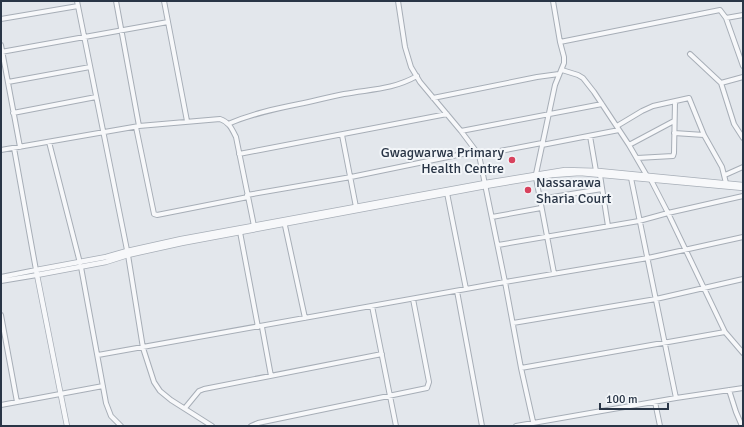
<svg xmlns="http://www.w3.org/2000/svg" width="744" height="427" viewBox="0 0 744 427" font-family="Signika,sans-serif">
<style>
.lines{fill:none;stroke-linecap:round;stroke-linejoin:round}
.minor-casing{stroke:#a7aeb7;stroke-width:6}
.tertiary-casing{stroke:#a7aeb7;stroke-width:6}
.minor{stroke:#f7f8fa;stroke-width:4}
.tertiary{stroke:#f7f8fa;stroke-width:4.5}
.poi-dot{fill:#d8425d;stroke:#f3f6f9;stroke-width:1.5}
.labels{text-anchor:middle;stroke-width:4;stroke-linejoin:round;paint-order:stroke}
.poi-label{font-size:14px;fill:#293546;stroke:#f3f6f9;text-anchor:end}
</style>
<rect width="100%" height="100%" fill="#e3e7ec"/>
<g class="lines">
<defs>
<path id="minor" d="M 77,1 L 128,255 L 143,348 L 154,382 L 160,391 L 171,400 L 212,426
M 116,1 L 139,126
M 164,1 L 187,121
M 398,1 L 405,47 L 411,67 L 420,82 L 461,131 L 479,155 L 505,282 L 521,368 L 534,426
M 726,18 L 743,15
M 1,19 L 78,6
M 560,42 L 720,10 L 726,18 L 743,66
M 1,45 L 20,147
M 1,52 L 168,22
M 690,54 L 721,83 L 734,124 L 743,138
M 562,70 L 578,75 L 583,78 L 594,92 L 629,145 L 647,176
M 8,82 L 90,67
M 721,83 L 743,77
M 433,98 L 537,77 L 559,74
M 13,113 L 96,97
M 228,124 C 251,114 274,109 299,104 C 314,101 328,97 344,94 C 371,89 392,90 417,76
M 617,126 L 642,111 L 653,106 L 689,98 L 704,135 L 722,167 L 726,183
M 136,127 L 154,214 L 157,215 L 248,197
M 461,131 L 602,104
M 674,133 L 704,135
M 342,135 L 356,207
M 590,136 L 596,171
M 49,142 L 80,263
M 542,145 L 619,130
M 629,145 L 674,121
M 1,150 L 139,126 L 220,119 C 229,122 232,129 236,137 L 254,226
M 239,154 L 447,114
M 479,155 L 542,143
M 637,158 L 673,156 L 674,153 L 675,102
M 536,174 L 555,85 L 564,63 L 564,57 L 560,42 L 553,1
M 600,175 L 608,226
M 725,175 L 743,167
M 536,178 L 554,273
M 631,178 L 676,398
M 651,180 L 668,213 L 725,332 L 743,353
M 447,193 L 466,289
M 247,195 L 351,177 L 477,151
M 540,199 L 602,189
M 492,217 L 541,208
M 284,221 L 305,318
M 240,232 L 258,327
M 498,245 L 639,221 L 668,213 L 743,196
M 81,267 L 106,403 L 111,416 L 121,426
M 1,277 L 36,270 L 14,148
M 1,281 L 37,275
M 457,291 L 482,426
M 372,306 L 396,426
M 1,315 L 17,402
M 513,323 L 656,299 L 743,279
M 262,327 L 271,376
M 98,355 L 505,282 L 648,258 L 743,237
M 521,368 L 725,332
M 729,390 L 736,412 L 742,426
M 655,402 L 660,426
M 1,405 L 103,386
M 185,408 L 199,391 L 204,389 L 382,354
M 251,426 L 258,423 L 427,388 L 429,382 L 413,299
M 516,426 L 676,398 L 743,388"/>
<path id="tertiary" d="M 37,275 L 106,262 L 128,255 L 182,243 L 486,186 L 552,175 L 580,173 L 743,188
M 67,426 L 36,270 L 106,257 L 127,251 L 181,239 L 485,183 L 565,170 L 599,171 L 743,185"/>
</defs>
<!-- minor casing -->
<use href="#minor" class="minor-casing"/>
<!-- tertiary casing -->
<use href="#tertiary" class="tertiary-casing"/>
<!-- minor -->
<use href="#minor" class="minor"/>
<!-- tertiary -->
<use href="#tertiary" class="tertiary"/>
</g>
<!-- markers -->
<g class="poi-dot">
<circle cx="512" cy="160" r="4"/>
<circle cx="528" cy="190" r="4"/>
</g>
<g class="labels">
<!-- poi labels -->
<g class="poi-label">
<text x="504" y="157">Gwagwarwa Primary<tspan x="504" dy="16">Health Centre</tspan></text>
<text x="536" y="187" text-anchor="start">Nassarawa<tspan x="536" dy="16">Sharia Court</tspan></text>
</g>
</g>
<!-- border -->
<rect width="744" height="427" fill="none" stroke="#293546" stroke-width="4"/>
<!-- scale -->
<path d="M600 403v6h68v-6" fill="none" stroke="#293546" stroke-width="2"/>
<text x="606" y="403" font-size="12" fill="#293546" stroke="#f3f6f9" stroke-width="3" paint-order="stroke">100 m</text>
</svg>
